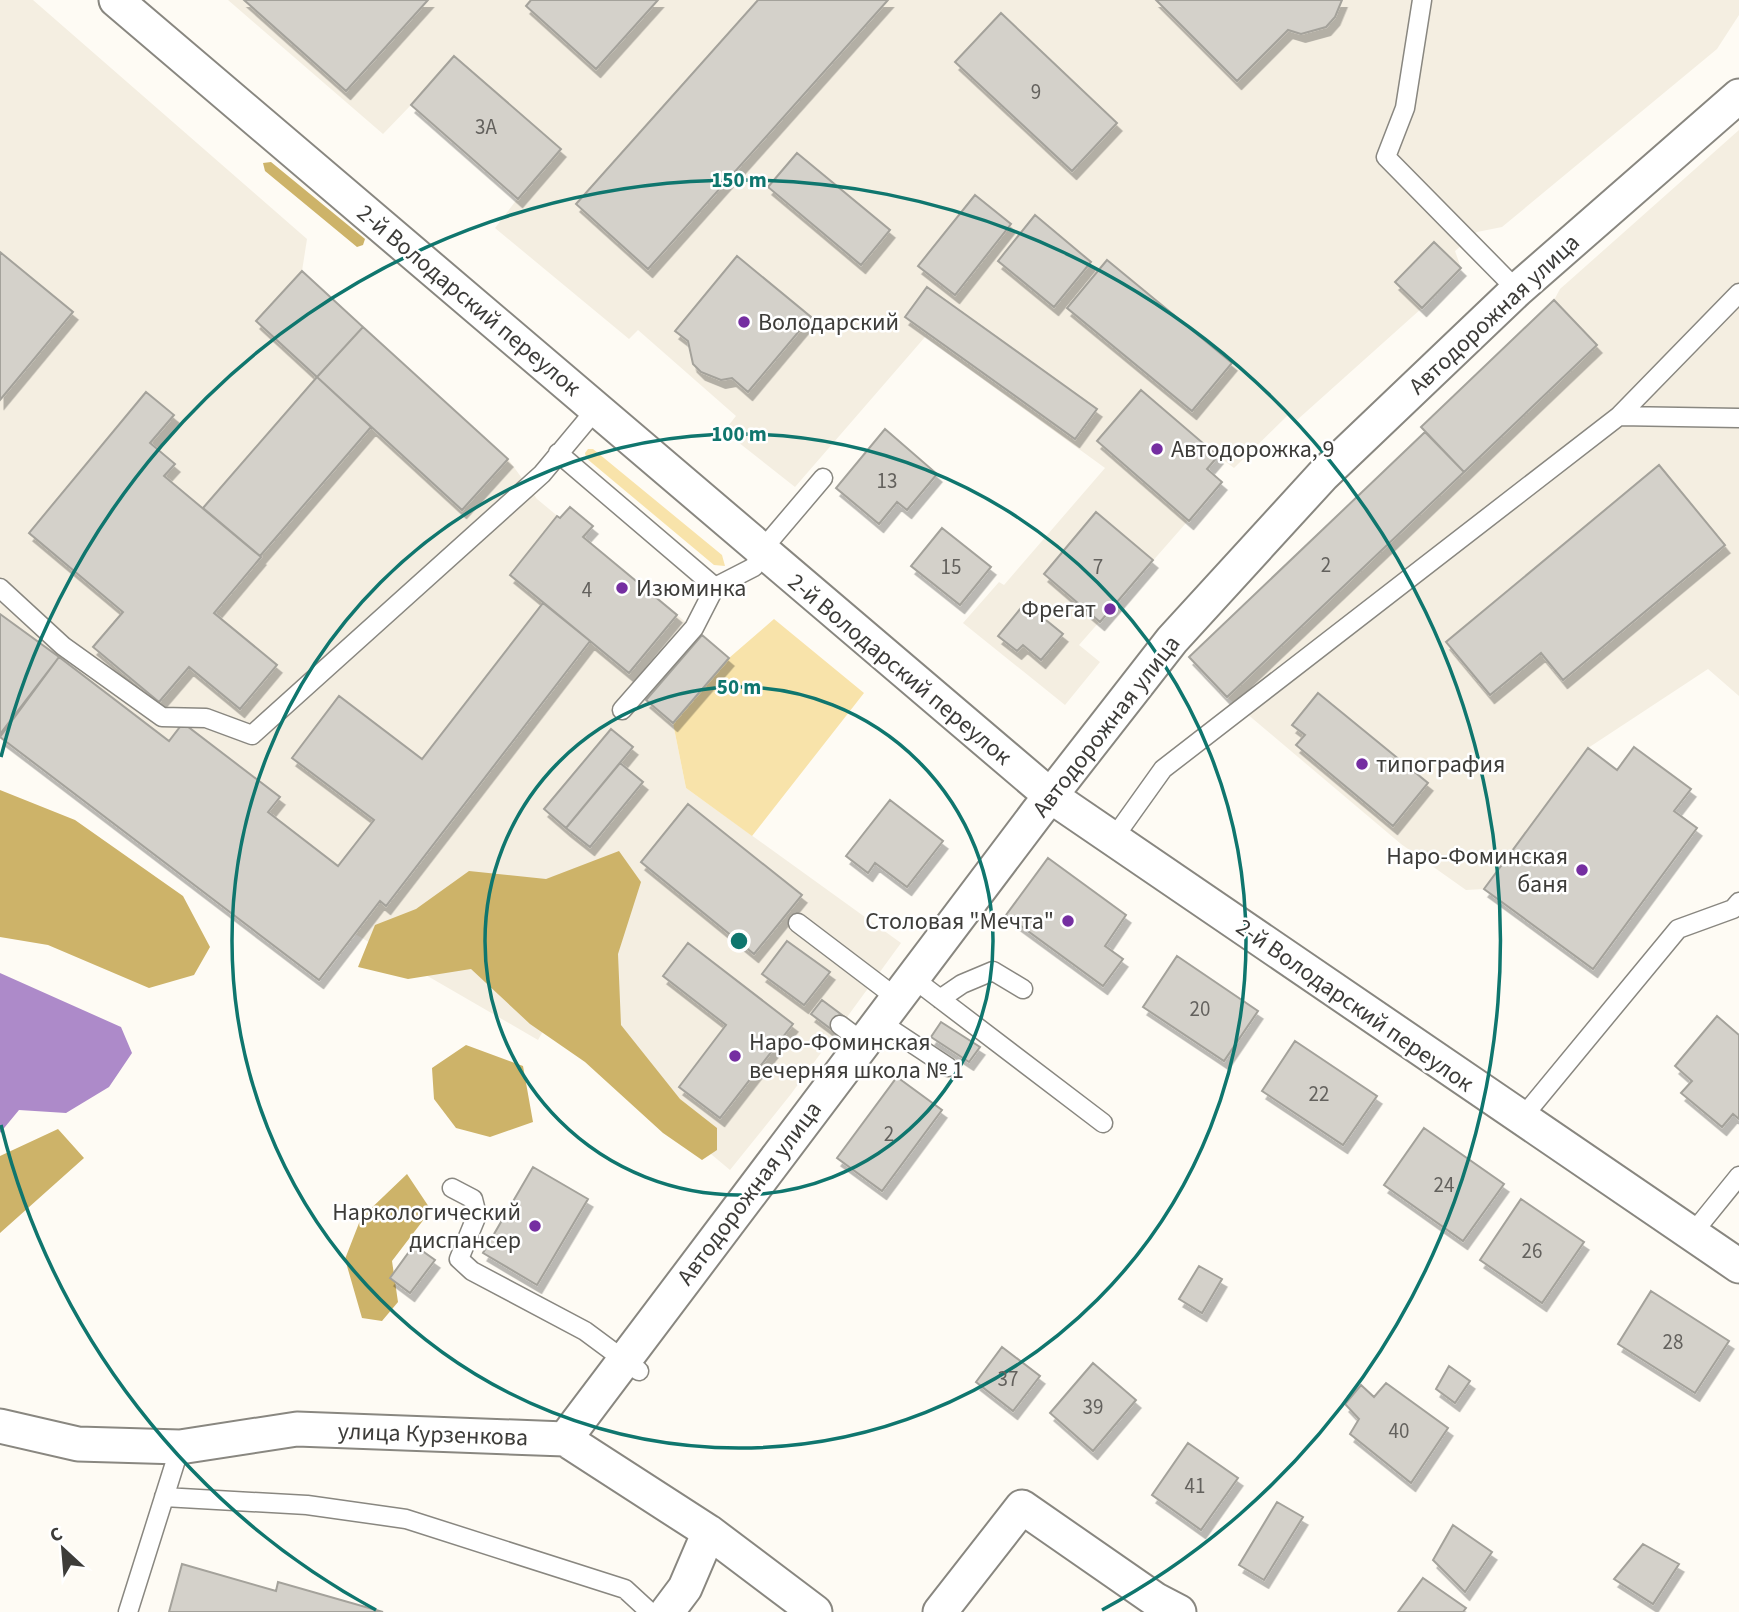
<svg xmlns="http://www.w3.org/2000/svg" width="1739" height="1612" viewBox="0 0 1739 1612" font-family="'Source Sans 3',sans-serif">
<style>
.built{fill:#f4eee1}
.green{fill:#f8e3aa}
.forest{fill:#cdb369}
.water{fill:#ad8ac9}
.building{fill:#d4d1ca;stroke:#a4a29b;stroke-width:2;filter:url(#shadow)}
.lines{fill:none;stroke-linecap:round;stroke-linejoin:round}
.service-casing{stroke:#898780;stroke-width:21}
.minor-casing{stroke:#898780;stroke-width:37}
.service{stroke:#fff;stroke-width:18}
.minor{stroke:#fff;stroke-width:33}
.ring{fill:none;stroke:#0f766e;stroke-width:3.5}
.poi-dot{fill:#752ea1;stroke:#fff;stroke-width:2.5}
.labels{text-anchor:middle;stroke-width:5;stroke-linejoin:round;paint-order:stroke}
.number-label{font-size:21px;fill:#63615d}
.street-label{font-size:24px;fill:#3d3c39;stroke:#fff}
.poi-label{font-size:24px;fill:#3d3c39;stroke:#fff;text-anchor:start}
.centre{fill:#0f766e;stroke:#fff;stroke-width:3.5}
.ring-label{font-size:21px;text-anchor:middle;font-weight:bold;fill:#0f766e;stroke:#fff;stroke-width:5;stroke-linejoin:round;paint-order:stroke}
</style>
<defs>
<filter id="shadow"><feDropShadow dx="4.5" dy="8" stdDeviation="0" flood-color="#0004"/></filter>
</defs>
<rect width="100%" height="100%" fill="#fefbf4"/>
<!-- built -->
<path class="built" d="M 0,0 L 33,0 L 307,239 L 302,271 L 508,459 L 537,499 L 729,658 L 673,723 L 686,788 L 901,943 L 791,1094 L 730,1170 L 550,1019 L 538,1040 L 355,934 L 319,980 L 0,737 Z
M 228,0 L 1739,0 L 1739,15 L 1717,49 L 1502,227 L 1477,232 L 1467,241 L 1455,251 L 1461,268 L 1422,308 L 1297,420 L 1289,414 L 1234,468 L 1218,456 L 1207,469 L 1222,482 L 1079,645 L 1100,662 L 1065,705 L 963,623 L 999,582 L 1004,585 L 1105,468 L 925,337 L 795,487 L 724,431 L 736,416 L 638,330 L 629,339 L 495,228 L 518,198 L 411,105 L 383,134 Z
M 1739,130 L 1739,696 L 1708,669 L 1588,748 L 1484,889 L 1466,890 L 1401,844 L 1227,697 L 1189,657 L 1425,432 L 1421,427 L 1554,300 L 1560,289 Z"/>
<!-- green -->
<path class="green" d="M 588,449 L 593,449 L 722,555 L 725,566 L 714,565 L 586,458 L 585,453 Z
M 774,619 L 864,693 L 752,836 L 686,788 L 673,723 L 729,658 Z"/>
<!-- forest -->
<path class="forest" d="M 271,162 L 365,239 L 363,245 L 357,247 L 265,171 L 263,163 Z
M 0,790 L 75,820 L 183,896 L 210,947 L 194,975 L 149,988 L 48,945 L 0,937 Z
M 619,851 L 641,882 L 618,954 L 621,1025 L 680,1099 L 717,1128 L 717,1150 L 702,1160 L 663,1133 L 585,1062 L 530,1024 L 471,969 L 408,979 L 358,967 L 375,925 L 416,909 L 469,871 L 546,879 Z
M 466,1045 L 523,1066 L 533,1122 L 490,1137 L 456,1128 L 434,1099 L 432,1068 Z
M 58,1129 L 84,1158 L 0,1233 L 0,1156 Z
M 407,1174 L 431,1210 L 392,1261 L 398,1302 L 382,1321 L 362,1318 L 345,1259 L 361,1218 Z"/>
<!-- water -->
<path class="water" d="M 0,973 L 121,1027 L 132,1053 L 109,1087 L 66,1113 L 19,1110 L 0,1133 Z"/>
<!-- building -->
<path class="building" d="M 244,0 L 428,0 L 346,91 Z
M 531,0 L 658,0 L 596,69 L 526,6 Z
M 758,0 L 888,0 L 648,269 L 576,204 Z
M 1156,0 L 1342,0 L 1335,17 L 1326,27 L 1301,34 L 1288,30 L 1237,81 Z
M 1001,13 L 1117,123 L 1072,171 L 955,62 Z
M 454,56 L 561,149 L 518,199 L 411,105 Z
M 797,153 L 890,230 L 861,265 L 768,187 Z
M 975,195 L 1011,224 L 955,295 L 918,266 Z
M 1035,215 L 1091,262 L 1054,307 L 998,261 Z
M 1434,242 L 1461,268 L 1422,308 L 1395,282 Z
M 0,252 L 73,312 L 0,400 Z
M 737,256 L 811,317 L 748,392 L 732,378 L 721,380 L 701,372 L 693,364 L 688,341 L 675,331 Z
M 1107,260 L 1232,363 L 1192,411 L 1067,308 Z
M 302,271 L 363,327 L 317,377 L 256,321 Z
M 927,287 L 1097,409 L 1075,439 L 905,317 Z
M 1554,300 L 1597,345 L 1464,472 L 1421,427 Z
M 363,327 L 508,459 L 462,510 L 317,377 Z
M 317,377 L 371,427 L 260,556 L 203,508 Z
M 1141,390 L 1218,456 L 1207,469 L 1222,482 L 1189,521 L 1097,441 Z
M 146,392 L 174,415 L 150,443 L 175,464 L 164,476 L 261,557 L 214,613 L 277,665 L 240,709 L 189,667 L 159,702 L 93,647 L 123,612 L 29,533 Z
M 885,429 L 937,474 L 907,510 L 897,502 L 879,524 L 836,488 Z
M 1425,432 L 1464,472 L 1227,697 L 1189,657 Z
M 1659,465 L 1725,545 L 1563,680 L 1541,653 L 1490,695 L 1446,642 Z
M 570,507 L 593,526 L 583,537 L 677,615 L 629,673 L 510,575 L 557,516 L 560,518 Z
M 1096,512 L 1153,560 L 1100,622 L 1044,574 Z
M 942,528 L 991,567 L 960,605 L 911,566 Z
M 543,603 L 590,641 L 386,906 L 380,901 L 319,980 L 0,737 L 59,657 L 169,741 L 183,723 L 280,797 L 268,812 L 338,866 L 374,820 L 292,758 L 339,696 L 422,759 Z
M 1025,603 L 1063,634 L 1041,660 L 1023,645 L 1017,651 L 998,636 Z
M 0,614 L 59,657 L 0,734 Z
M 702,635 L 729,658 L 673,723 L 646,700 Z
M 1318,693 L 1428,783 L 1393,826 L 1296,745 L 1305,735 L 1292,725 Z
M 611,729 L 633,747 L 566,828 L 544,809 Z
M 1634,747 L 1691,789 L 1674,811 L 1697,828 L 1593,969 L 1484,889 L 1588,748 L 1617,770 Z
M 620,763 L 643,782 L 590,847 L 566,828 Z
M 890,800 L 943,841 L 907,887 L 875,863 L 868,873 L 846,856 Z
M 688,804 L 802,895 L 754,954 L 641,862 Z
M 1048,858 L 1126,915 L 1105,946 L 1123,959 L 1103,986 L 1006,915 Z
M 787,941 L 830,972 L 804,1005 L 762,974 Z
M 688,943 L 793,1024 L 720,1118 L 679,1087 L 726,1025 L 663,976 Z
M 1177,956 L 1258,1011 L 1224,1061 L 1143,1007 Z
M 822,1000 L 846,1018 L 835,1032 L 811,1014 Z
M 1717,1016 L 1739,1035 L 1739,1119 L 1733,1114 L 1722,1127 L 1681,1093 L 1692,1081 L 1675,1066 Z
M 941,1022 L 980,1047 L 969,1062 L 931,1037 Z
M 1295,1041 L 1377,1096 L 1343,1145 L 1262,1091 Z
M 897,1077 L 942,1110 L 882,1191 L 837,1158 Z
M 1424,1128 L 1504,1184 L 1463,1241 L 1384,1185 Z
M 533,1167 L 588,1199 L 537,1285 L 483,1253 Z
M 1521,1199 L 1584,1242 L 1542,1303 L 1480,1260 Z
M 414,1245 L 435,1260 L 410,1293 L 390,1278 Z
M 1199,1266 L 1222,1279 L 1202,1313 L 1179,1299 Z
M 1651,1291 L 1729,1341 L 1695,1393 L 1618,1344 Z
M 1002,1347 L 1040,1376 L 1013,1411 L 976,1382 Z
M 1093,1363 L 1136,1400 L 1093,1451 L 1050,1413 Z
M 1449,1366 L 1470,1381 L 1455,1403 L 1436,1389 Z
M 1386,1383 L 1448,1428 L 1411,1483 L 1350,1434 L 1359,1419 L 1345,1404 L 1361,1385 L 1374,1397 Z
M 1188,1443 L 1238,1478 L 1201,1530 L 1152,1495 Z
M 1277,1502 L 1303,1517 L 1264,1580 L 1239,1565 Z
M 1453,1525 L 1492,1552 L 1465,1592 L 1433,1560 Z
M 1643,1544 L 1679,1564 L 1653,1604 L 1614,1579 Z
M 182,1564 L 276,1591 L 278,1582 L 383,1612 L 169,1612 Z
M 1423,1578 L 1466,1608 L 1463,1612 L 1398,1612 Z"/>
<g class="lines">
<defs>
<path id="service" d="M 1422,0 L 1405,108 L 1386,157 L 1517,290
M 1619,416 L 1739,418
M 558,453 L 715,587 L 754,567 L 761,551 L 823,478
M 0,588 L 63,646 L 162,717 L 206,718 L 252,735 L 542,474 L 597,408
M 622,710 L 694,628 L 715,587
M 1113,839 L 1163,769 L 1619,416 L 1739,293
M 798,923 L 898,999
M 914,979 L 1103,1123
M 940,999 L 962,984 L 993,971 L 1023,989
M 880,1022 L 948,1067
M 840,1025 L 864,1043
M 1521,1119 L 1678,929 L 1733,909 L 1739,902
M 452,1188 L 473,1199 L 477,1215 L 459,1259 L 472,1271 L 585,1331 L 639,1371
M 1692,1234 L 1739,1176
M 164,1497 L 307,1505 L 406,1519 L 625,1589 L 650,1612
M 128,1612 L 180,1447"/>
<path id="minor" d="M 116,0 L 1052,797 L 1739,1266
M 0,1426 L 78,1444 L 180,1447 L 297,1429 L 565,1439 L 709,1532 L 815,1612
M 565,1439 L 1037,813 L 1172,640 L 1323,475 L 1517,290 L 1739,96
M 667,1612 L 685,1588 L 709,1532
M 940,1612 L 1022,1507 L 1156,1600 L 1179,1612"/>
</defs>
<!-- service casing -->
<use href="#service" class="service-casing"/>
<!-- minor casing -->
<use href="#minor" class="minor-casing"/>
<!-- service -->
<use href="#service" class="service"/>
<!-- minor -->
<use href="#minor" class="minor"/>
</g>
<!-- distance rings -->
<g class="ring">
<circle cx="739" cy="941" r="254"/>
<circle cx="739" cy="941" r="507"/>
<path d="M376 1610A761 761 0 0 1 1 1125M1 757A761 761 0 1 1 1102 1610"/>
</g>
<!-- markers -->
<g class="poi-dot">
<circle cx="744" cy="322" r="7"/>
<circle cx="1157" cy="449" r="7"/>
<circle cx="622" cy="588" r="7"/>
<circle cx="1110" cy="609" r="7"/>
<circle cx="1362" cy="764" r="7"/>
<circle cx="1582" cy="870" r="7"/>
<circle cx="1068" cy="921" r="7"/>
<circle cx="735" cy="1056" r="7"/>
<circle cx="535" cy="1226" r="7"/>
</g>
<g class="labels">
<!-- number labels -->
<g class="number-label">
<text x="1036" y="99">9</text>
<text x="486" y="134">3А</text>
<text x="887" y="488">13</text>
<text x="1326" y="572">2</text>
<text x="951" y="574">15</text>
<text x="1098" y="574">7</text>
<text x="587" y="597">4</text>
<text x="1200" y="1016">20</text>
<text x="1319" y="1101">22</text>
<text x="889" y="1141">2</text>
<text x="1444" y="1192">24</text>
<text x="1532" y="1258">26</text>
<text x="1673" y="1349">28</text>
<text x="1008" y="1386">37</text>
<text x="1093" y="1414">39</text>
<text x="1399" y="1438">40</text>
<text x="1195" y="1493">41</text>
</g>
<!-- street labels -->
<g class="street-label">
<text transform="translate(469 300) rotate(40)" y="8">2-й Володарский переулок</text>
<text transform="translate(1494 314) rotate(-43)" y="8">Автодорожная улица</text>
<text transform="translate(900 669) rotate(40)" y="8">2-й Володарский переулок</text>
<text transform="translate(1106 726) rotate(-52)" y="8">Автодорожная улица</text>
<text transform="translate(1355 1005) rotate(35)" y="8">2-й Володарский переулок</text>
<text transform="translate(749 1193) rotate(-53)" y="8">Автодорожная улица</text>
<text transform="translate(433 1434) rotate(2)" y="8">улица Курзенкова</text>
</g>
<!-- poi labels -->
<g class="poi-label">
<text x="758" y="330">Володарский</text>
<text x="1171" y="457">Автодорожка, 9</text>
<text x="636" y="596">Изюминка</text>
<text x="1096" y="617" text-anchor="end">Фрегат</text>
<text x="1376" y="772">типография</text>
<text x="1568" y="864" text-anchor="end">Наро-Фоминская<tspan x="1568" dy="28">баня</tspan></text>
<text x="1054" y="929" text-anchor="end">Столовая "Мечта"</text>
<text x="749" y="1050">Наро-Фоминская<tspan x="749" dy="28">вечерняя школа № 1</tspan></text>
<text x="521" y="1220" text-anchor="end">Наркологический<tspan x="521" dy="28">диспансер</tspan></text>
</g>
</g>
<circle cx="739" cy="941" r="10" class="centre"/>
<g class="ring-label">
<text x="739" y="187">150 m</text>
<text x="739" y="441">100 m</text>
<text x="739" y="694">50 m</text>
</g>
<!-- north arrow -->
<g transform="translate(63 1549) rotate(334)" stroke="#ffffff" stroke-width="5" paint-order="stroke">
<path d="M0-5L12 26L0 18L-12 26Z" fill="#3d3c39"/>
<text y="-10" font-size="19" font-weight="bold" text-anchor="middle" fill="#3d3c39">С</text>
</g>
</svg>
